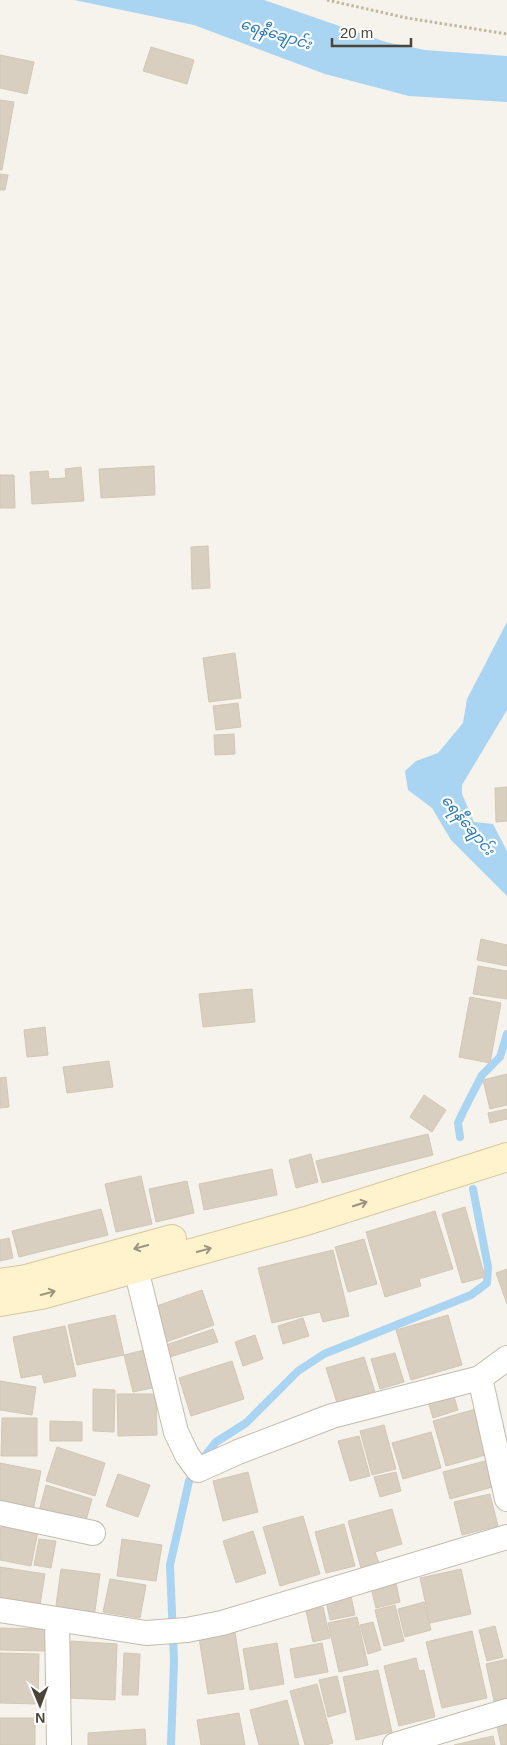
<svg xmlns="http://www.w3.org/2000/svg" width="507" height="1745" viewBox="0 0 507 1745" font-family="Arial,'Noto Sans Myanmar',sans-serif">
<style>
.water{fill:#a9d4f2}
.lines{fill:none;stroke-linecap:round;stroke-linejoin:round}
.stream{stroke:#a9d4f2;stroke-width:8}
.building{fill:#d8cfc1;stroke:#d3c7b4}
.street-casing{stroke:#c2bbae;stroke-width:26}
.secondary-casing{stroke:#d6c79b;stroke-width:30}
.path{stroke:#c4b79f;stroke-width:3;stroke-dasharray:2.5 2.5;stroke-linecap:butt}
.street{stroke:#fff;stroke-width:24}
.secondary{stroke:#fff3cd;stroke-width:28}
.oneway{stroke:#9c937c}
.labels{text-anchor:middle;stroke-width:4.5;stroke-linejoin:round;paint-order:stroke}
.water-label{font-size:15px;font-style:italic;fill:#2e7ab2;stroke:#fff}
</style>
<rect width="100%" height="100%" fill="#f6f3ec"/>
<!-- water -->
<path class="water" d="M 74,0 L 264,0 L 386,42 L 425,50 L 507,56 L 507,102 L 409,96 L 325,74 L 194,25 Z
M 507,622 L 507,710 L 462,785 L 462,794 L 474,822 L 493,824 L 507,851 L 507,896 L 451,840 L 432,808 L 408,790 L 405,771 L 416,761 L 438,753 L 463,723 L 467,699 Z"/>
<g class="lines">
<!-- stream -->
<path class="stream" d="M 460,1137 L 458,1123 L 463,1112 L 482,1075 L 500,1057 L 507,1034
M 201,1461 L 216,1442 L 246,1423 L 298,1371 L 324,1354 L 471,1295 L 487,1283 L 488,1267 L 473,1189
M 171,1745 L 174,1661 L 170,1565 L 189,1481 L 195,1471"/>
</g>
<!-- building -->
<path class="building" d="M 151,47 L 194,60 L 187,84 L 143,71 Z
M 0,55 L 34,62 L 27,94 L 0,88 Z
M 0,100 L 14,102 L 2,170 L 0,170 Z
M 0,174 L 8,175 L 5,190 L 0,190 Z
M 154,466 L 155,495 L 101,498 L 99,469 Z
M 81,467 L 84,501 L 32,504 L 30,472 L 48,471 L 49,479 L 66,478 L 65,469 Z
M 0,475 L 14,475 L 15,508 L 0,508 Z
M 208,546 L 210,588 L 192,589 L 191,547 Z
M 235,653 L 241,698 L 209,702 L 203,658 Z
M 238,703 L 241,727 L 216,730 L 213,706 Z
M 234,734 L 235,754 L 215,755 L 214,735 Z
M 507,787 L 507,821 L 496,822 L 495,788 Z
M 481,939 L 507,945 L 507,966 L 477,960 Z
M 478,966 L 507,971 L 507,999 L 473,994 Z
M 252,989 L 255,1022 L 203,1027 L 199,994 Z
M 470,997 L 501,1003 L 490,1063 L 459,1057 Z
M 45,1027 L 48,1055 L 27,1057 L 24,1030 Z
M 109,1061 L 113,1087 L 67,1093 L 63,1067 Z
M 507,1074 L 507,1105 L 490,1109 L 483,1080 Z
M 6,1077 L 9,1107 L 0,1108 L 0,1078 Z
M 424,1095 L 446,1110 L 432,1132 L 410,1117 Z
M 507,1109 L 507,1119 L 490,1123 L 488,1113 Z
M 428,1134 L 433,1155 L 322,1183 L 316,1161 Z
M 311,1154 L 318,1182 L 296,1188 L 289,1160 Z
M 272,1169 L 277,1195 L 204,1210 L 199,1184 Z
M 141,1176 L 152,1224 L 116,1232 L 105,1184 Z
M 187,1181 L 194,1213 L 156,1222 L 149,1189 Z
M 465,1207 L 485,1277 L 462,1283 L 442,1214 Z
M 101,1209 L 108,1235 L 19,1257 L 12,1231 Z
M 435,1211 L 453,1269 L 419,1279 L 421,1286 L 385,1297 L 366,1232 Z
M 9,1238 L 13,1258 L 0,1261 L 0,1240 Z
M 364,1239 L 377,1284 L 348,1292 L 335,1247 Z
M 333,1250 L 349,1316 L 323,1322 L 320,1312 L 272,1323 L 258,1268 Z
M 507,1269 L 507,1304 L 496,1273 Z
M 202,1290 L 214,1325 L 166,1342 L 154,1307 Z
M 115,1315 L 124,1355 L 77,1365 L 68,1325 Z
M 448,1315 L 462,1365 L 411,1380 L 396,1330 Z
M 303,1318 L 309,1336 L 283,1344 L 278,1326 Z
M 65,1326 L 76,1376 L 44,1383 L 42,1374 L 21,1378 L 13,1337 Z
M 213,1329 L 218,1342 L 170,1357 L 166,1345 Z
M 255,1335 L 263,1359 L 243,1366 L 235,1342 Z
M 148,1349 L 157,1387 L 133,1392 L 124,1355 Z
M 395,1353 L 404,1382 L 380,1389 L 371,1359 Z
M 364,1357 L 376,1395 L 338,1406 L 326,1368 Z
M 232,1361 L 244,1399 L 191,1416 L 179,1378 Z
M 0,1381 L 36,1387 L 32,1415 L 0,1410 Z
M 93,1389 L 115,1390 L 114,1432 L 93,1431 Z
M 452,1390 L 458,1410 L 433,1418 L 427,1398 Z
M 117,1394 L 156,1394 L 157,1435 L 118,1436 Z
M 476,1409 L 489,1454 L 446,1466 L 433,1421 Z
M 2,1418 L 37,1418 L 37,1456 L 1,1456 Z
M 50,1421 L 82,1422 L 82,1441 L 50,1441 Z
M 384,1425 L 396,1469 L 372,1475 L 360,1431 Z
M 431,1432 L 441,1468 L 403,1479 L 392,1443 Z
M 359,1436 L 370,1476 L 350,1481 L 338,1441 Z
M 57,1447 L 105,1463 L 95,1496 L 46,1481 Z
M 489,1460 L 496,1486 L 450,1499 L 443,1472 Z
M 0,1463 L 41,1471 L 33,1511 L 0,1505 Z
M 248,1472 L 258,1512 L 223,1521 L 213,1481 Z
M 396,1472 L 401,1491 L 380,1497 L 374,1477 Z
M 118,1474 L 150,1485 L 138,1517 L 106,1506 Z
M 46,1485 L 92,1499 L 85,1524 L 39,1511 Z
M 490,1494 L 498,1526 L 462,1535 L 454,1502 Z
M 392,1509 L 402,1544 L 375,1552 L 379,1563 L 361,1568 L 348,1521 Z
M 303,1516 L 320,1574 L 280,1586 L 263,1527 Z
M 2,1519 L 39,1526 L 31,1566 L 0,1560 L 0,1533 Z
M 344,1524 L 355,1566 L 326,1573 L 315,1532 Z
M 253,1531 L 266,1573 L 236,1583 L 223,1541 Z
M 39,1539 L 56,1541 L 51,1568 L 34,1565 Z
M 122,1539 L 162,1545 L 156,1581 L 117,1576 Z
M 0,1567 L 45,1574 L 39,1611 L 0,1605 Z
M 61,1569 L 100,1574 L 94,1618 L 55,1613 Z
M 461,1569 L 471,1614 L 430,1623 L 420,1578 Z
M 110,1579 L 146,1585 L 140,1618 L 103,1612 Z
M 396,1583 L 400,1602 L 376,1608 L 371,1588 Z
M 351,1596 L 355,1615 L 330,1620 L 326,1601 Z
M 424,1602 L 431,1630 L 405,1637 L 398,1609 Z
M 395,1605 L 404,1641 L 384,1646 L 375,1610 Z
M 323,1607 L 330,1638 L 313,1642 L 306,1611 Z
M 357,1617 L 368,1665 L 339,1672 L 328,1623 Z
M 373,1622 L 381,1650 L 368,1654 L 360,1625 Z
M 495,1626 L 503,1657 L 487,1661 L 479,1630 Z
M 0,1628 L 46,1629 L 45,1651 L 0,1650 Z
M 472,1631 L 487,1698 L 442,1708 L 426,1642 Z
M 235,1632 L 244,1689 L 208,1694 L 199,1638 Z
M 71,1641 L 117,1644 L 115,1700 L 68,1698 Z
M 277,1643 L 284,1684 L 250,1690 L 243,1649 Z
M 322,1643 L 328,1672 L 295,1678 L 290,1649 Z
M 0,1653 L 39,1654 L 38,1704 L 0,1703 Z
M 124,1653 L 140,1654 L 138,1695 L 122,1695 Z
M 416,1658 L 419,1671 L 424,1670 L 435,1717 L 399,1726 L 384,1666 Z
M 507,1659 L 507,1698 L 494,1701 L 486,1664 Z
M 378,1670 L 392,1732 L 356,1740 L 343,1677 Z
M 337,1676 L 346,1712 L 328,1717 L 319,1680 Z
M 317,1684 L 333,1743 L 326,1745 L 305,1745 L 290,1691 Z
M 287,1700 L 299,1745 L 259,1745 L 250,1710 Z
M 239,1713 L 245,1745 L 201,1745 L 197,1720 Z
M 0,1718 L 35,1718 L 35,1745 L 0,1745 Z
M 507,1720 L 507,1745 L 501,1745 L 496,1722 Z
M 145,1729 L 146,1745 L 88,1745 L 88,1733 Z
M 493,1736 L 495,1745 L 454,1745 Z"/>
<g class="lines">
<defs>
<path id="street" d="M 136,1269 L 176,1432 L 187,1455 L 198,1470 L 238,1452 L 332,1416 L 480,1378
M 507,1358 L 480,1378 L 507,1499
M 0,1513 L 93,1533
M 0,1610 L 146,1633 L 187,1630 L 222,1623 L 507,1537
M 57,1620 L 59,1745
M 395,1745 L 507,1711"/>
<path id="secondary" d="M 0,1283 L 26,1279 L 172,1239
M 0,1302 L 41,1295 L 306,1221 L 507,1157"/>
</defs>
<!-- street casing -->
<use href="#street" class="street-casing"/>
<!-- secondary casing -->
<use href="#secondary" class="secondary-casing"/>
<!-- path -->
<path class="path" d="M 327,0 L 407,18 L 507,34"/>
<!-- street -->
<use href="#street" class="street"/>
<!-- secondary -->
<use href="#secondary" class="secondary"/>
</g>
<!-- one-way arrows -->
<defs><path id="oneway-shaft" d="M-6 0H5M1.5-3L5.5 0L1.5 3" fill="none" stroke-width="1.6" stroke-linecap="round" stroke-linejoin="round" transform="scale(1.25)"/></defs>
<g class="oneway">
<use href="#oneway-shaft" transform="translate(360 1204) rotate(-18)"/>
<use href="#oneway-shaft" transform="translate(141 1247) rotate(165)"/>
<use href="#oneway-shaft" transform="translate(204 1250) rotate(-15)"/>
<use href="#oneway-shaft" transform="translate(48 1293) rotate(-15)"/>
</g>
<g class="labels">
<!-- water labels -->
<g class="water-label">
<text transform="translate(276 34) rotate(17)" y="5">ရေနီချောင်း</text>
<text transform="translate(468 825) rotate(50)" y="5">ရေနီချောင်း</text>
</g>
</g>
<!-- north arrow -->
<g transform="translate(40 1705) rotate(179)" stroke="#ffffff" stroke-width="4" paint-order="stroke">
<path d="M0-4L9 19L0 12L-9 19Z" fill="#4b4439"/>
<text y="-8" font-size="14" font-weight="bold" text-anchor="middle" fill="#4b4439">N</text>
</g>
<!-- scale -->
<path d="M332 38v8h79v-8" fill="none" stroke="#4b4439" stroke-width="2.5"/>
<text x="340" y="38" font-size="15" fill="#4b4439" stroke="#ffffff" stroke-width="4" paint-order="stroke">20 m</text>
</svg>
